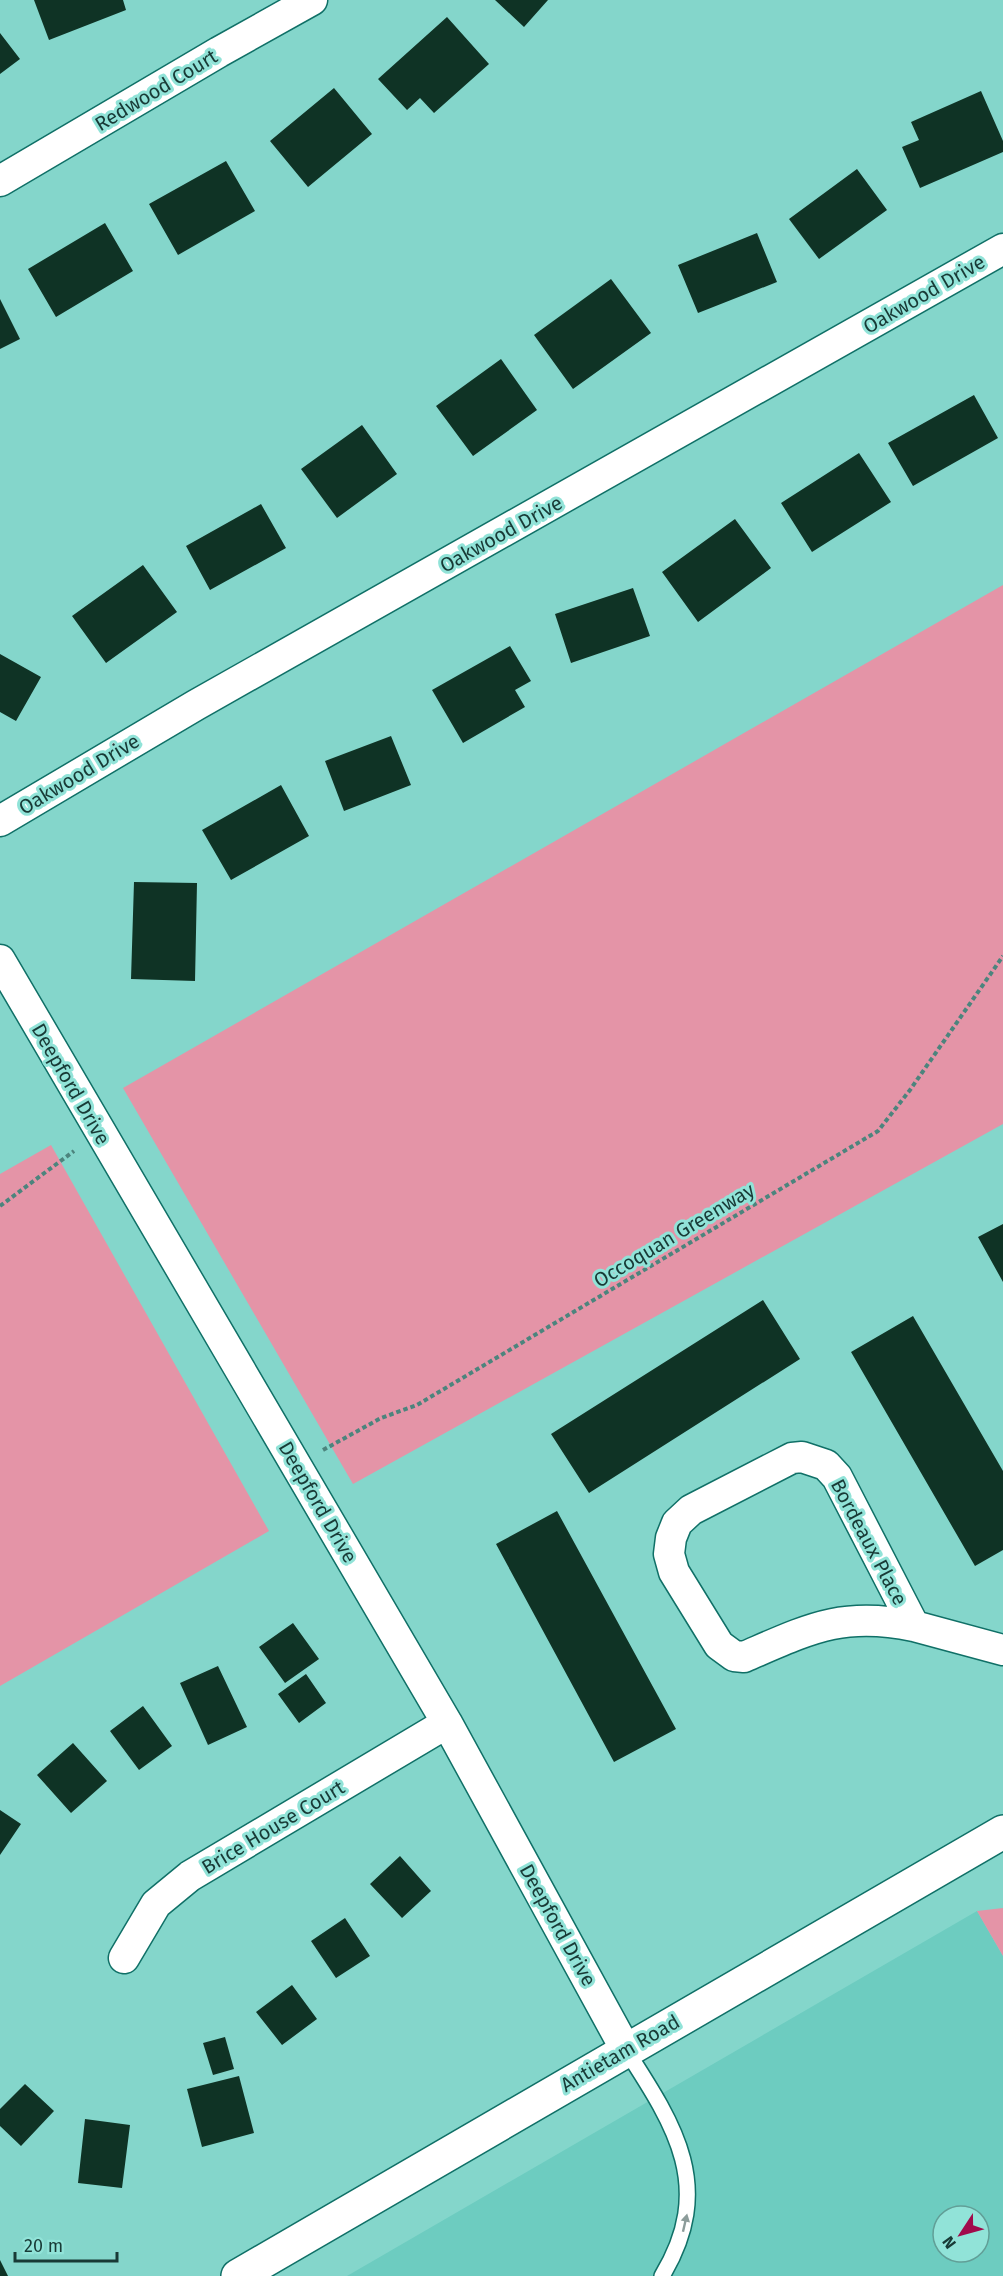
<svg xmlns="http://www.w3.org/2000/svg" width="1003" height="2276" viewBox="0 0 1003 2276" font-family="'Fira Sans',sans-serif">
<style>
.built{fill:#6dccc0;fill-rule:evenodd}
.green{fill:#e494a7}
.building{fill:#0f3325}
.lines{fill:none;stroke-linecap:round;stroke-linejoin:round}
.service-casing{stroke:#107067;stroke-width:18}
.minor-casing{stroke:#107067;stroke-width:33}
.tertiary-casing{stroke:#107067;stroke-width:36}
.path{stroke:#4c847d;stroke-width:4;stroke-dasharray:4.5 3;stroke-linecap:butt}
.service{stroke:#fff;stroke-width:15}
.minor{stroke:#fff;stroke-width:30}
.tertiary{stroke:#fff;stroke-width:33}
.oneway{fill:#8c9c9a}
.labels{text-anchor:middle;stroke-width:6;stroke-linejoin:round;paint-order:stroke}
.street-label{font-size:20px;fill:#183a36;stroke:#91e3d8}
</style>
<rect width="100%" height="100%" fill="#84d6cb"/>
<!-- built -->
<path class="built" d="M 977,1911 L 1003,1956 L 1003,2276 L 347,2276 ZM 943,2216 L 979,2216 L 979,2252 L 943,2252 Z"/>
<!-- green -->
<path class="green" d="M 1003,585 L 1003,1124 L 353,1484 L 123,1088 Z
M 51,1145 L 269,1531 L 0,1686 L 0,1174 Z
M 1003,1908 L 1003,1956 L 977,1911 Z"/>
<!-- building -->
<path class="building" d="M 34,0 L 123,0 L 126,10 L 49,40 Z
M 495,0 L 548,0 L 524,27 Z
M 447,17 L 489,64 L 434,113 L 420,98 L 407,110 L 378,79 Z
M 0,33 L 20,59 L 0,74 Z
M 334,88 L 372,134 L 308,187 L 270,141 Z
M 981,91 L 1003,141 L 1003,152 L 920,188 L 902,147 L 919,140 L 911,122 Z
M 226,161 L 255,211 L 178,255 L 149,204 Z
M 857,169 L 887,210 L 819,259 L 789,219 Z
M 105,223 L 133,271 L 56,317 L 28,269 Z
M 757,233 L 777,282 L 698,313 L 678,265 Z
M 611,279 L 651,333 L 573,389 L 534,335 Z
M 0,299 L 20,339 L 0,349 Z
M 501,359 L 537,410 L 473,456 L 436,406 Z
M 974,395 L 998,438 L 913,486 L 888,443 Z
M 362,425 L 397,474 L 337,518 L 301,469 Z
M 859,453 L 891,502 L 812,552 L 781,503 Z
M 261,504 L 286,548 L 210,590 L 186,546 Z
M 735,519 L 771,568 L 698,622 L 662,572 Z
M 143,565 L 177,612 L 106,663 L 72,616 Z
M 633,588 L 650,636 L 571,663 L 555,614 Z
M 510,646 L 531,681 L 515,690 L 525,707 L 463,743 L 432,690 Z
M 0,654 L 41,677 L 16,721 L 0,712 Z
M 391,736 L 411,785 L 344,811 L 325,761 Z
M 281,785 L 309,836 L 231,880 L 202,830 Z
M 134,882 L 197,883 L 195,981 L 131,979 Z
M 1003,1224 L 1003,1282 L 978,1237 Z
M 763,1300 L 800,1359 L 589,1493 L 551,1434 Z
M 913,1316 L 1003,1471 L 1003,1550 L 975,1566 L 851,1352 Z
M 557,1511 L 676,1729 L 614,1762 L 496,1544 Z
M 293,1623 L 319,1659 L 285,1683 L 259,1647 Z
M 218,1666 L 247,1727 L 208,1745 L 180,1683 Z
M 306,1674 L 326,1703 L 299,1723 L 278,1694 Z
M 143,1706 L 172,1746 L 139,1770 L 110,1731 Z
M 73,1743 L 107,1781 L 71,1813 L 37,1775 Z
M 0,1810 L 21,1824 L 0,1855 Z
M 400,1856 L 431,1891 L 402,1918 L 370,1884 Z
M 345,1918 L 370,1956 L 336,1978 L 311,1941 Z
M 292,1985 L 317,2019 L 282,2045 L 256,2012 Z
M 225,2037 L 234,2069 L 213,2075 L 203,2043 Z
M 239,2076 L 254,2133 L 202,2147 L 187,2089 Z
M 25,2084 L 54,2111 L 21,2146 L 0,2126 L 0,2109 Z
M 85,2119 L 130,2125 L 122,2188 L 78,2183 Z
M 0,2260 L 8,2276 L 0,2276 Z"/>
<g class="lines">
<defs>
<path id="service" d="M 626,2050 C 676,2127 715,2188 662,2276"/>
<path id="minor" d="M 0,181 L 219,52 L 312,0
M 0,821 L 196,705 L 1003,249
M 0,960 L 447,1723 L 626,2050
M 802,1457 L 826,1465 L 837,1477 L 914,1626 C 842,1611 809,1629 744,1657 L 734,1656 L 719,1645 L 674,1572 L 669,1554 L 671,1538 L 677,1523 L 691,1510 L 792,1458 Z
M 914,1626 L 1003,1650
M 124,1958 L 156,1904 L 190,1876 L 447,1723"/>
<path id="tertiary" d="M 238,2276 L 1003,1832"/>
</defs>
<!-- service casing -->
<use href="#service" class="service-casing"/>
<!-- minor casing -->
<use href="#minor" class="minor-casing"/>
<!-- tertiary casing -->
<use href="#tertiary" class="tertiary-casing"/>
<!-- path -->
<path class="path" d="M 0,1206 L 74,1151
M 323,1450 L 381,1418 L 417,1405 L 878,1131 L 910,1090 L 1003,956"/>
<!-- service -->
<use href="#service" class="service"/>
<!-- minor -->
<use href="#minor" class="minor"/>
<!-- tertiary -->
<use href="#tertiary" class="tertiary"/>
</g>
<!-- one-way arrows -->
<defs><path id="oneway-solid" d="M-6-.8H1V-3.2L6.5 0L1 3.2V.8H-6Z" transform="scale(1.5)"/></defs>
<use class="oneway" href="#oneway-solid" transform="translate(685 2223) rotate(-77)"/>
<g class="labels">
<!-- street labels -->
<g class="street-label">
<text transform="translate(156 90) rotate(-31)" y="7">Redwood Court</text>
<text transform="translate(924 294) rotate(-30)" y="7">Oakwood Drive</text>
<text transform="translate(501 534) rotate(-29)" y="7">Oakwood Drive</text>
<text transform="translate(79 774) rotate(-31)" y="7">Oakwood Drive</text>
<text transform="translate(71 1084) rotate(60)" y="7">Deepford Drive</text>
<text transform="translate(674 1235) rotate(-31)" y="7">Occoquan Greenway</text>
<text transform="translate(318 1502) rotate(60)" y="7">Deepford Drive</text>
<text transform="translate(869 1542) rotate(62)" y="7">Bordeaux Place</text>
<text transform="translate(273 1827) rotate(-31)" y="7">Brice House Court</text>
<text transform="translate(558 1925) rotate(61)" y="7">Deepford Drive</text>
<text transform="translate(620 2053) rotate(-30)" y="7">Antietam Road</text>
</g>
</g>
<!-- north arrow -->
<g transform="translate(961 2234) rotate(234)"><circle r="28" fill="#91e3d8" stroke="#619f97" stroke-width="1.5"/>
<path d="M0-4.5L10 22L0 15L-10 22Z" fill="#a10a4b"/>
<text y="-9" font-size="16" font-weight="bold" text-anchor="middle" fill="#183a36">N</text>
</g>
<!-- scale -->
<path d="M15 2252v9h102v-9" fill="none" stroke="#183a36" stroke-width="3"/>
<text x="24" y="2252" font-size="18" fill="#183a36" stroke="#91e3d8" stroke-width="4.5" paint-order="stroke">20 m</text>
</svg>
